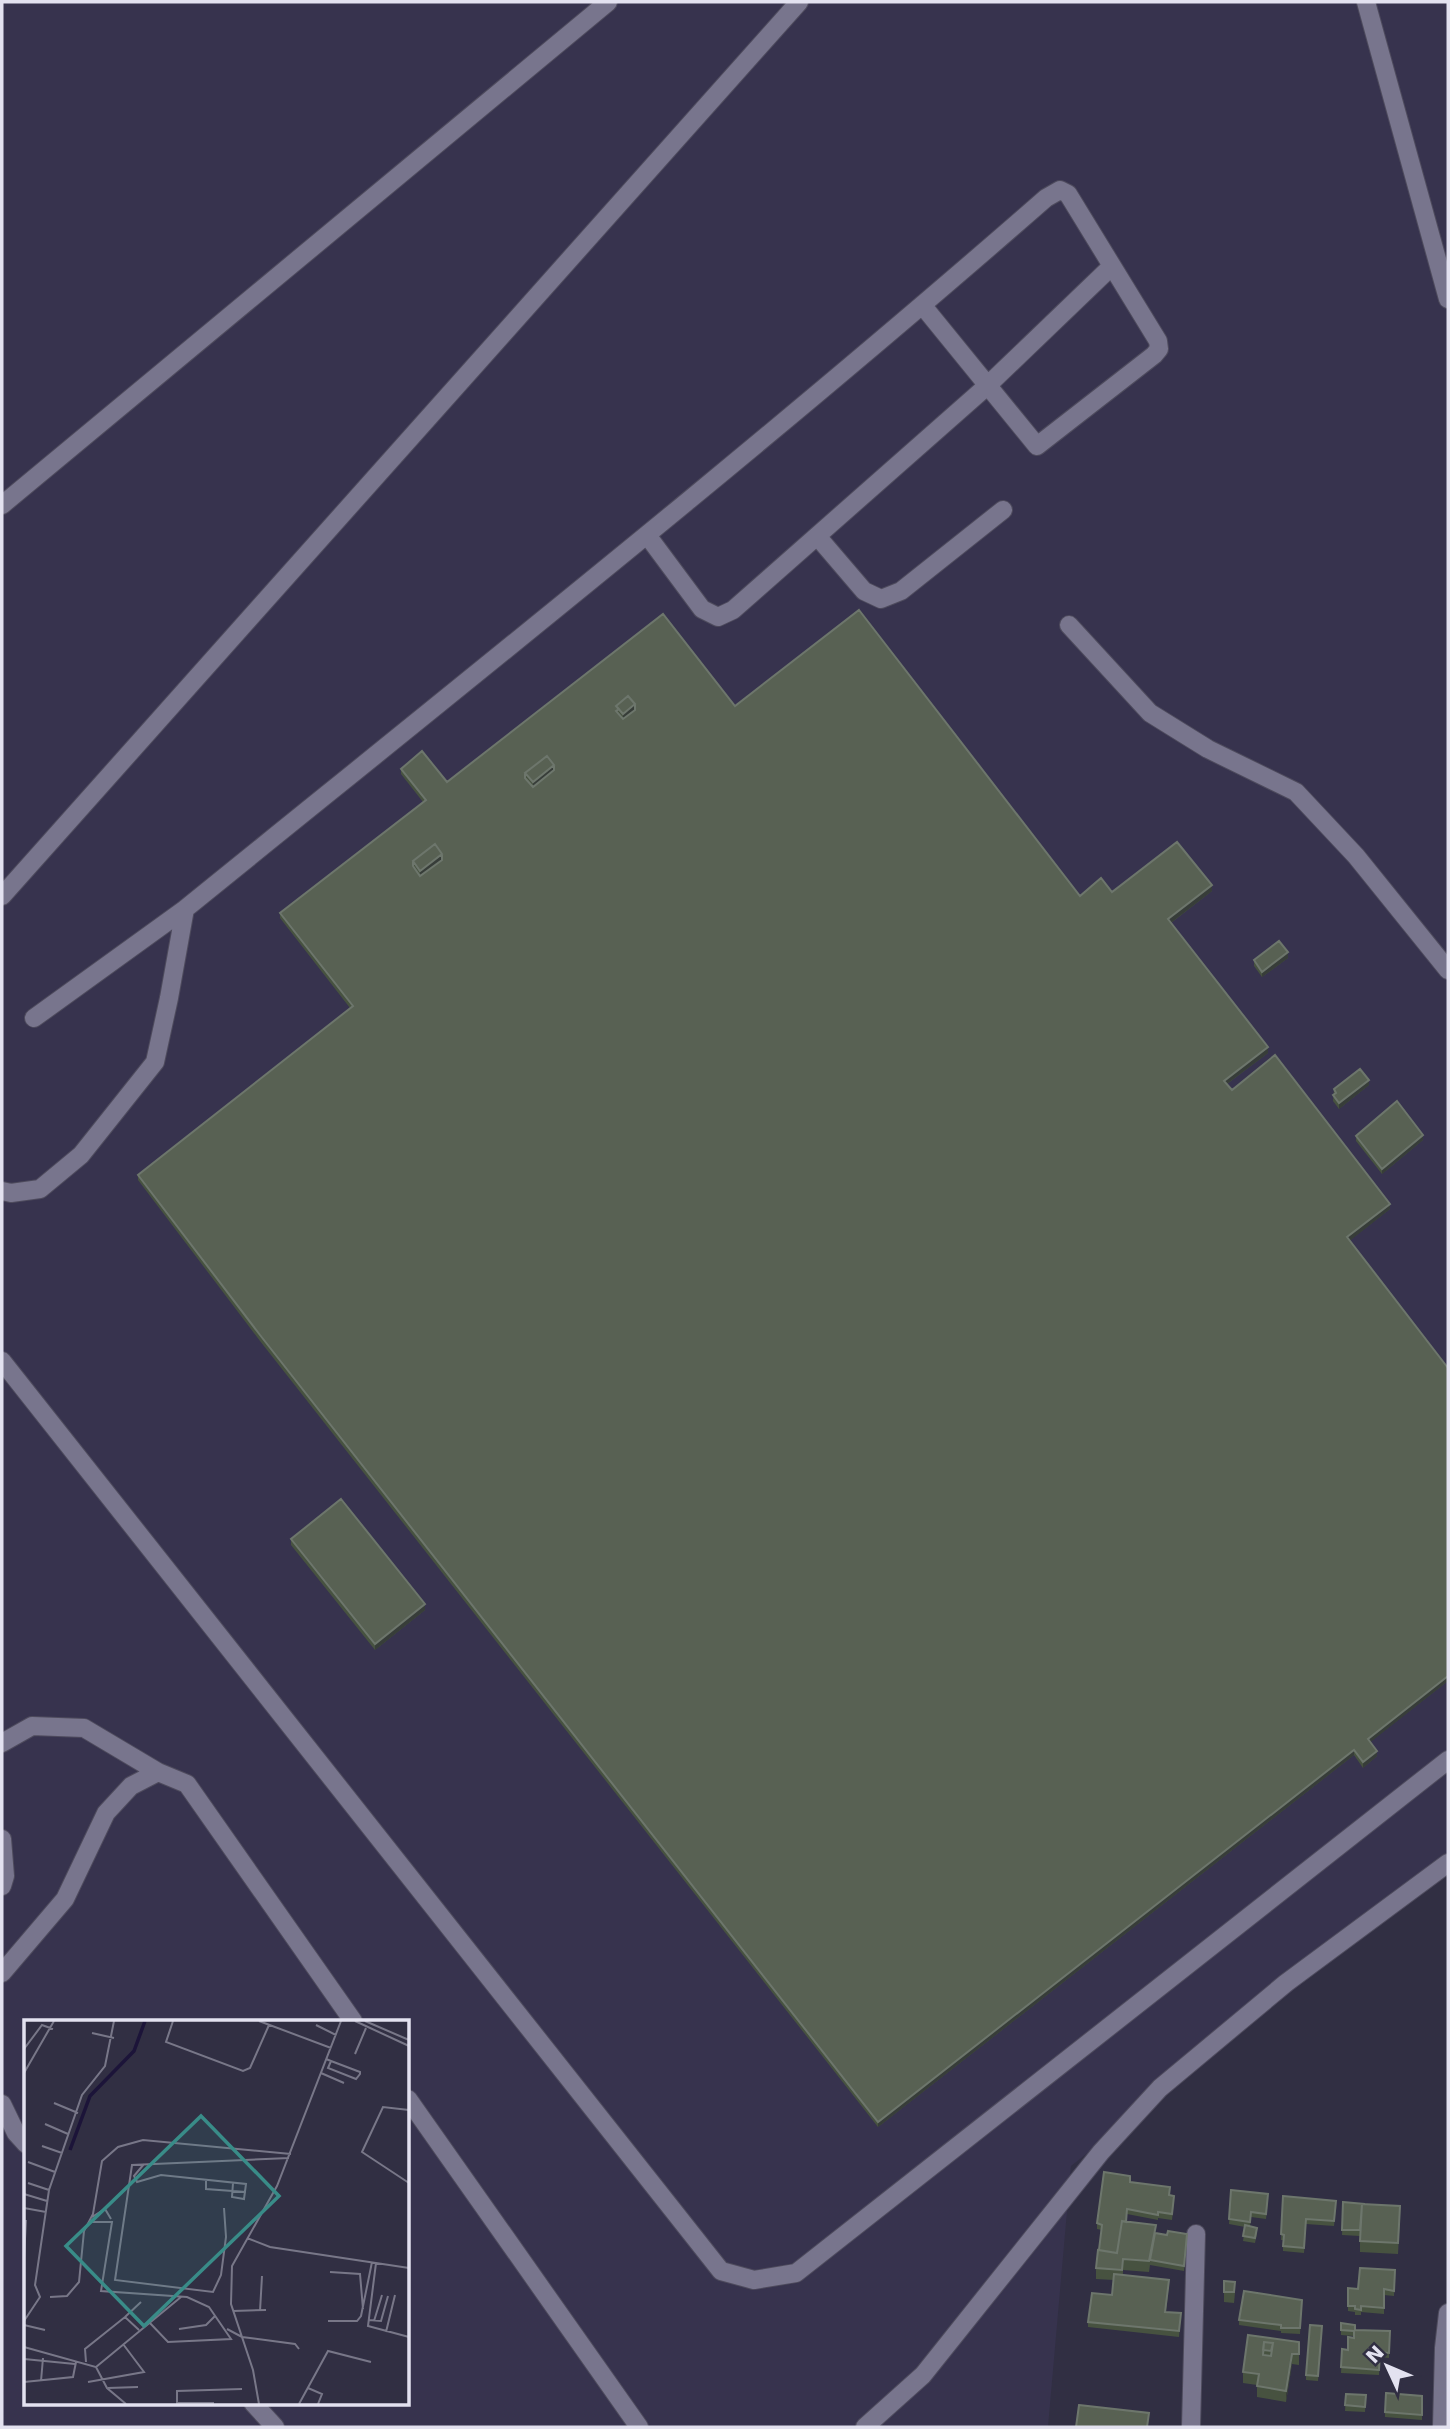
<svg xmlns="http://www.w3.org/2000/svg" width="1450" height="2429" viewBox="0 0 1450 2429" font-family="'DejaVu Sans',sans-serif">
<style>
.built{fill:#37334e;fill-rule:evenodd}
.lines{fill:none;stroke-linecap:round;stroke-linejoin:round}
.minor-casing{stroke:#4e4b5d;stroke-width:20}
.minor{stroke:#78758d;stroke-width:18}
.wall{fill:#475240}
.shaded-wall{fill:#373d39}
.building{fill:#586153;stroke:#6d766c;stroke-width:2;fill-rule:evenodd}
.inset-river{fill:none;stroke:#1c1439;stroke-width:3.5}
.inset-road{fill:none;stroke:#787788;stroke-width:2}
.view{fill:#398c88;fill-opacity:0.15;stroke:#398c88;stroke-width:3.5}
.inset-edge{fill:none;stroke:#e3e2f0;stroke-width:3.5}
</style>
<rect width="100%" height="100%" fill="#312f43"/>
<!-- built -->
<path class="built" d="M 2,2 L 1448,2 L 1448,1868 L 1071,2166 L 1048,2427 L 2,2427 ZM 26,2021 L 408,2021 L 408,2403 L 26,2403 Z"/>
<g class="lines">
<defs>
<path id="minor" d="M 1366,2 L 1448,299
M 2,505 L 608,2
M 647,535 L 702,609 L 718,617 L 733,610 L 987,386 L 1112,266
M 817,536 L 864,591 L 881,599 L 901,591 L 1003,510
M 1069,625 L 1150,713 L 1208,749 L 1296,792 L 1356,856 L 1448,970
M 2,896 L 799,2
M 34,1018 L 185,909
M 2,1191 L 11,1193 L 40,1189 L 81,1155 L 155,1062 L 169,998 L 185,909 C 474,675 766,443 1046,198 L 1060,190 L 1068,194 L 1158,341 L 1159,349 L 1154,355 L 1037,446 L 923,306
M 2,1361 L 721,2271 L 754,2280 L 796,2273 L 1448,1760
M 2,1743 L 32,1726 L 84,1728 L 158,1772
M 2,1839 L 5,1876 L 2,1886
M 2,1973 L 65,1899 L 106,1813 L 131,1786 L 158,1772 L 187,1784 L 353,2021
M 408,2099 L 639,2427
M 2,2104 L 16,2133 L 26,2144
M 253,2403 L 275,2427
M 865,2427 L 923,2375 L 1101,2152 L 1160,2088 L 1286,1983 L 1448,1863
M 1191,2427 L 1196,2234
M 1442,2427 L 1444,2348 L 1448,2313"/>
</defs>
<!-- minor casing -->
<use href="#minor" class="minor-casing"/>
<!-- minor -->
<use href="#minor" class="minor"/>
</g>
<!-- wall -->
<path class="wall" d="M 663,614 L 735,706 L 1080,896 L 1112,892 L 1212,891 L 1171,923 L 1268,1053 L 1227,1084 L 1232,1090 L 1390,1209 L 1349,1241 L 1448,1368 L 1448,1681 L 1370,1742 L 1377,1756 L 1363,1768 L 1354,1755 L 878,2127 L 260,1341 L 138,1180 L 138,1175 L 350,1008 L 280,918 L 280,913 L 423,802 L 401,774 L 401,769 L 447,782 Z
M 1288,958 L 1262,977 L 1254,966 L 1254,960 Z
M 1369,1085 L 1339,1109 L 1333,1101 L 1334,1089 Z
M 1356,1136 L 1423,1140 L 1382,1174 L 1356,1141 Z
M 291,1539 L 425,1610 L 375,1650 L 291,1545 Z
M 1130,2182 L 1169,2195 L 1174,2201 L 1172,2220 L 1158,2218 L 1158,2220 L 1127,2214 L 1126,2222 L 1156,2233 L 1167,2235 L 1187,2234 L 1184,2271 L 1150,2265 L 1149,2272 L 1123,2270 L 1123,2275 L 1169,2285 L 1166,2312 L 1181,2313 L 1179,2337 L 1088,2327 L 1088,2322 L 1112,2295 L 1114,2280 L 1096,2279 L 1096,2268 L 1102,2230 L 1097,2229 L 1097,2223 Z
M 1231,2190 L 1268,2200 L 1266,2219 L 1251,2217 L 1250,2226 L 1257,2233 L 1255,2243 L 1243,2241 L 1245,2227 L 1229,2224 Z
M 1283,2196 L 1336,2206 L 1334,2226 L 1306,2224 L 1304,2253 L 1283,2251 L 1283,2240 L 1281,2240 Z
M 1343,2202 L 1400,2217 L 1398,2254 L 1360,2252 L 1360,2236 L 1342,2235 Z
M 1395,2270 L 1394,2296 L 1384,2295 L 1384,2314 L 1361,2312 L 1361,2315 L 1355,2315 L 1355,2312 L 1348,2311 L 1348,2288 L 1358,2289 Z
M 1224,2281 L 1235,2293 L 1234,2303 L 1224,2302 Z
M 1302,2300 L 1300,2334 L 1281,2333 L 1281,2331 L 1239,2325 L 1239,2320 Z
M 1341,2323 L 1355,2330 L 1390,2331 L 1389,2358 L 1380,2357 L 1379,2375 L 1341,2373 L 1342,2349 L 1348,2350 L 1354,2336 L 1341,2335 Z
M 1322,2326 L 1318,2381 L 1306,2380 L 1306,2375 Z
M 1248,2335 L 1299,2342 L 1299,2365 L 1292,2364 L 1286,2402 L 1257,2397 L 1257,2385 L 1243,2383 L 1243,2372 Z
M 1346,2394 L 1366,2395 L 1365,2412 L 1345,2411 Z
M 1422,2396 L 1422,2420 L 1385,2417 L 1385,2412 Z"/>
<!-- shaded-wall -->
<path class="shaded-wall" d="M 635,704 L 635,715 L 623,725 L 623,714 Z
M 554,765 L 554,775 L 533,792 L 533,782 Z
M 442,854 L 442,865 L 420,881 L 420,871 Z
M 1212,885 L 1212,891 L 1168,925 L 1168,919 Z
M 1288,952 L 1288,958 L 1262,977 L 1262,972 Z
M 1268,1047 L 1268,1053 L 1224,1086 L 1224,1081 Z
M 1369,1080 L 1369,1085 L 1339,1109 L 1339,1103 Z
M 1423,1135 L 1423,1140 L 1382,1174 L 1382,1169 Z
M 1390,1204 L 1390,1209 L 1347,1243 L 1347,1237 Z
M 425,1604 L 425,1610 L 375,1650 L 375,1644 Z
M 1448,1676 L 1448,1681 L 1368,1744 L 1368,1739 Z
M 1354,1750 L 1354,1755 L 878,2127 L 878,2122 Z
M 1377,1751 L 1377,1756 L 1363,1768 L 1363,1762 Z
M 1292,2354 L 1292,2364 L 1286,2402 L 1286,2391 Z"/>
<!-- building -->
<path class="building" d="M 859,610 L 1080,896 L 1101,878 L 1112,892 L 1177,842 L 1212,885 L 1168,919 L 1268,1047 L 1224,1081 L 1232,1090 L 1275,1055 L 1390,1204 L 1347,1237 L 1448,1368 L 1448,1676 L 1368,1739 L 1377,1751 L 1363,1762 L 1354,1750 L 878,2122 L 260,1335 L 138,1175 L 353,1006 L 280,913 L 426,800 L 401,769 L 422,751 L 447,782 L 663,614 L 735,706 ZM 628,696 L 635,704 L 635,710 L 623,719 L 616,711 L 619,709 L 616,706 ZM 547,756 L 554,765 L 554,770 L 533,787 L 525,778 L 525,773 ZM 435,844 L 442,854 L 442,860 L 420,876 L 413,866 L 413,861 Z
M 628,696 L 635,704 L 623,714 L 616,706 Z
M 547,756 L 554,765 L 533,782 L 525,773 Z
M 435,844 L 442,854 L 420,871 L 413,861 Z
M 1279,941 L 1288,952 L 1262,972 L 1254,960 Z
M 1360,1069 L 1369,1080 L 1339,1103 L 1333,1095 L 1336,1093 L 1334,1089 Z
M 1397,1101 L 1423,1135 L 1382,1169 L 1356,1136 Z
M 341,1499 L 425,1604 L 375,1644 L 291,1539 Z
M 1104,2172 L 1130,2176 L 1130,2182 L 1170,2187 L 1169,2195 L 1174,2196 L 1172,2214 L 1158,2212 L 1158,2215 L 1127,2209 L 1126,2222 L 1122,2221 L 1117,2253 L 1099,2250 L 1102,2225 L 1097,2223 Z
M 1231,2190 L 1268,2194 L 1266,2214 L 1251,2212 L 1250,2222 L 1229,2219 Z
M 1283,2196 L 1336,2201 L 1334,2221 L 1306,2219 L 1304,2248 L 1283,2246 L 1284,2235 L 1281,2234 Z
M 1343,2202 L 1365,2204 L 1362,2204 L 1360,2230 L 1342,2230 Z
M 1362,2204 L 1400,2206 L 1398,2243 L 1360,2241 Z
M 1122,2221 L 1156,2225 L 1149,2261 L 1123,2259 L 1122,2270 L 1096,2268 L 1098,2250 L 1117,2253 Z
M 1245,2225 L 1257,2228 L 1255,2238 L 1243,2236 Z
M 1168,2231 L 1187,2234 L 1184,2266 L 1150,2260 L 1155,2233 L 1167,2235 Z
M 1360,2268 L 1395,2270 L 1394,2291 L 1384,2289 L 1384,2308 L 1361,2306 L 1361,2310 L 1355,2309 L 1355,2306 L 1348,2306 L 1348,2288 L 1358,2289 Z
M 1114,2274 L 1169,2280 L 1165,2312 L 1181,2313 L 1179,2331 L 1088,2322 L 1092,2293 L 1112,2295 Z
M 1224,2281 L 1235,2282 L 1234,2292 L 1224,2292 Z
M 1244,2291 L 1302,2300 L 1300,2328 L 1281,2328 L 1281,2325 L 1239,2320 Z
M 1341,2323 L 1355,2325 L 1355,2330 L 1390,2331 L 1389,2353 L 1380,2352 L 1379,2370 L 1341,2367 L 1342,2349 L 1348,2350 L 1348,2337 L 1354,2338 L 1354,2331 L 1341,2330 Z
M 1310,2325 L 1322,2326 L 1318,2376 L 1306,2375 Z
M 1248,2335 L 1299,2342 L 1299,2354 L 1292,2354 L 1286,2391 L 1257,2386 L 1259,2374 L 1243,2372 ZM 1264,2342 L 1273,2343 L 1271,2356 L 1263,2355 Z
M 1264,2342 L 1273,2343 L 1271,2351 L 1263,2350 Z
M 1386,2393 L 1422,2396 L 1422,2415 L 1385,2412 Z
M 1346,2394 L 1366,2395 L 1365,2407 L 1345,2405 Z
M 1079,2405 L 1149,2413 L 1147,2427 L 1076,2427 Z"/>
<!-- overview -->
<g transform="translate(24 2020)">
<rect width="385" height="385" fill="#312f43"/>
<path class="inset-river" d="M 46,130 L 66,76 L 110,31 L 121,1"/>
<path class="inset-road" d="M 149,1 L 142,22 L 219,51 L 226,48 L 245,5M 235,1 L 307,28M 331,1 L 385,26M 341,1 L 385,20M 292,5 L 312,15M 68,13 L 90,18M 0,29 L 18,5 L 29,9M 331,34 L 342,8M 302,39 L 307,41 L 336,52 L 336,54 L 332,59 L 304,48 L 307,41M 0,53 L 30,1M 297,53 L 320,63M 30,83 L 54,93M 385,90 L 359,87 L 338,132 L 385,163M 21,104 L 44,114M 18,126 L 38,133M 4,142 L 31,152M 120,144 L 110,156 L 113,162 L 137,155 L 222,164 L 220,179 L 208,177 L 209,163M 182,160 L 182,169 L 222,172M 4,163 L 25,170M 0,174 L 23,181M 0,188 L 22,192M 200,188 L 202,217 L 197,255 L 189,272 L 91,260 L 108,145 L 265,138M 68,197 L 81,189 L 87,199M 65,202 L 88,202 L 77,271 L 163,277 L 185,287 L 207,319 L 144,322 L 124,301M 223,218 L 246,227 L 385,248M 0,238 L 2,200M 352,243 L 344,306 L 385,317M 306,252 L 336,254 L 339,289M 26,277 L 43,276 L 55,262 L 60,211 L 69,194 L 78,141 L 94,127 L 119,120 L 267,134M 209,291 L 242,290M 236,291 L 238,256M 101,297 L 117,282M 345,300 L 357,301 L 364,276M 0,301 L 16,277 L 11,265 L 25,170 L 58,75 L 81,46 L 90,1M 304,301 L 333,301 L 337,296 L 348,242M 350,301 L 358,275M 0,305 L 21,310M 155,309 L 182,305 L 191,296M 203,309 L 218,317 L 271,324 L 275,329M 362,312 L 371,275M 0,327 L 72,347 L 83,368 L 102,384M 0,339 L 51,344M 62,342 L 61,329 L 101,297 L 115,310M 72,347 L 157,277M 17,361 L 19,338M 0,362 L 49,357 L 52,342M 64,362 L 120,352 L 99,324M 84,368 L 114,367M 284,368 L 298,374 L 294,384M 153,383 L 190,383M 153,384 L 153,371 L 218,369M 235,384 L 229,350 L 207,284 L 208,246 L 253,166 L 317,1M 275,384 L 304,331 L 347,342"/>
<path class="view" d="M 177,96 L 255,176 L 120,306 L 42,226 Z"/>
<rect width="385" height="385" class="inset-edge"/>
</g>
<!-- border -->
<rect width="1450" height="2429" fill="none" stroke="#e3e2f0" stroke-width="7"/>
<!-- north arrow -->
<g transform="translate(1387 2366) rotate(314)" stroke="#312f43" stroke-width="5" paint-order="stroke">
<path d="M0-5L12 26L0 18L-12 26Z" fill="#e3e2f0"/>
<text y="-10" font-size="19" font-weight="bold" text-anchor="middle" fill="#e3e2f0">N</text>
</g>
</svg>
